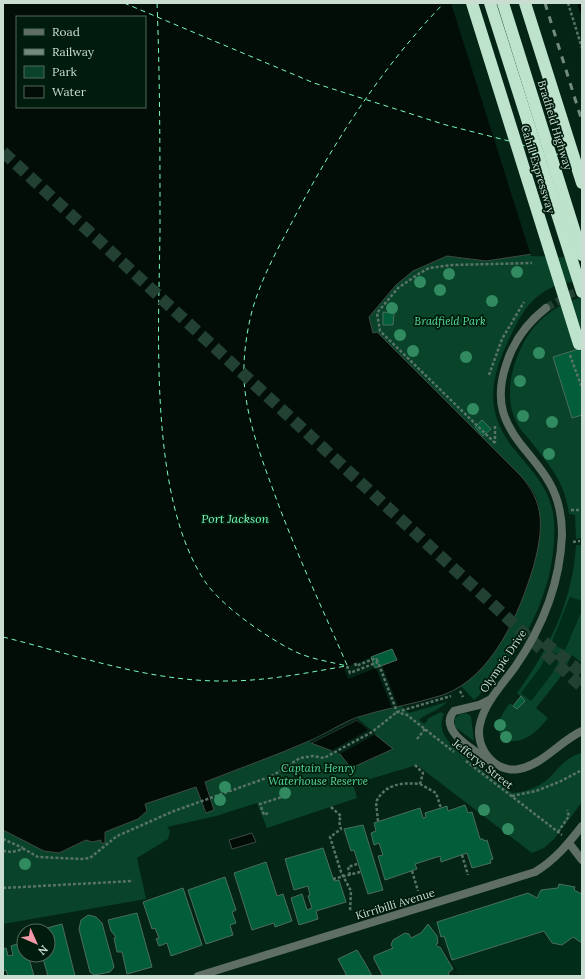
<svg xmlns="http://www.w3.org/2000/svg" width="585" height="979" viewBox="0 0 585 979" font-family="Lora,serif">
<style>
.built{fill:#002c19}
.green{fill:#08432a;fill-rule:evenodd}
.water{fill:#030d07;stroke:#3f4b44;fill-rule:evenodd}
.pier{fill:#042516}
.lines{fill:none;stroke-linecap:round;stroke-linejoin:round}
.ferry{stroke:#79fcba;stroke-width:1;stroke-dasharray:5 4;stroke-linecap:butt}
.building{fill:#015d3a;stroke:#4c6e5b}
.street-tunnel{stroke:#224132;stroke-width:8;stroke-dasharray:8 4;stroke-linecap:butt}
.highway-tunnel{stroke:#224132;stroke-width:12;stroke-dasharray:12 6;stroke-linecap:butt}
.path{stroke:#597466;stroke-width:2.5;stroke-dasharray:3 2;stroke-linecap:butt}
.lane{stroke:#606f66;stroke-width:8}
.street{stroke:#606f66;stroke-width:8}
.highway{stroke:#bde3cd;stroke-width:12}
.rail{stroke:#728b7d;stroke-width:3;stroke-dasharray:7 7;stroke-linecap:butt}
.path-bridge{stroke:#597466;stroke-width:2.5;stroke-dasharray:3 2;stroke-linecap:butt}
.highway-bridge{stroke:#bde3cd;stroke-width:12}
.tree{fill:#328b60}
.labels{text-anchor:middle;stroke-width:3.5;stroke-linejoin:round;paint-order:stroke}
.street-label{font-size:11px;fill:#caddd1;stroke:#001c0d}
.park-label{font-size:11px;font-style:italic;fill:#58de9d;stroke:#001c0d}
.water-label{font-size:12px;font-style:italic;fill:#79fcba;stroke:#001c0d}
</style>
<rect width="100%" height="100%" fill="#042516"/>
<!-- built -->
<path class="built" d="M 571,597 L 582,601 L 582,610 L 565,650 L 550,644 Z
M 550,650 L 562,655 L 551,675 L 531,701 L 521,693 L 540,668 Z
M 559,884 L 575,887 L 574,891 L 582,894 L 582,976 L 460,976 L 430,922 L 437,922 Z"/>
<!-- green -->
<path class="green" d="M 532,254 L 567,255 L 573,282 C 546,284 527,302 516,325 C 494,368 479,406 514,449 C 532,471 552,490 554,521 C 558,589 522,655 474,700 L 460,685 C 501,657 521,612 533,566 C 539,544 545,519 536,497 C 533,488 526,482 520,475 L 377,333 L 373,333 L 368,317 L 396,285 L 413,271 L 447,256 L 486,261 Z
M 582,297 L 582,530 L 581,538 L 576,539 L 575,515 L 569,514 C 565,483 551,467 532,443 C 527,436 519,429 516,421 C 501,392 516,345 538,323 C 550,310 565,302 582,297 Z
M 576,545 L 582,545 L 582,601 L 570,597 L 551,644 L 565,650 L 582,610 L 582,663 L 572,655 L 559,679 L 536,708 L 548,718 C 537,732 522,747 502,739 C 494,724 501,716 510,703 L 517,709 L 525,701 L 517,693 C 549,649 573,600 576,545 ZM 550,650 L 562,656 L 551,675 L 531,701 L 521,693 L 540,668 Z
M 447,702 C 437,712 428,712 419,720 L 424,724 L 428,720 L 427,719 L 441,712 L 444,714 C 439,726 442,734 451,744 L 448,743 L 512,793 C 526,792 539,787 549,778 C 559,768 567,756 582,753 L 582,802 L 554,839 L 544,848 L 532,853 L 417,765 L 353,784 L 357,798 L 267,828 L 257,803 L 216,816 L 167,827 L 170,831 L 168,839 L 137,858 L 146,899 L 3,924 L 3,826 L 3,830 L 44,851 L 59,853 L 86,840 L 92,842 L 101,840 L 105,832 L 138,819 L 145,804 L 197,786 L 205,813 L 214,810 L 205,782 L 310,741 L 357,718 L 399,704 L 409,713 Z
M 466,713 L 471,716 L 474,741 L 455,727 L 455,718 L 460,714 Z"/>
<!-- water -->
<path class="water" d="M 3,3 L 582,3 L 582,256 L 532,254 L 486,261 L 447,256 L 413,271 L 396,285 L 369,317 L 373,333 L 377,332 L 520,475 C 546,503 543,530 534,565 C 520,612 493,677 443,695 C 415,704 386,708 358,717 C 341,723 326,734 309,741 C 275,756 240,768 205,782 L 214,810 L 206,813 L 196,787 L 145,804 L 147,811 L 138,819 L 105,832 L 105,843 L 101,843 L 101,840 L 92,842 L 86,840 L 59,853 L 44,851 L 3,830 ZM 17,17 L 145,17 L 145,107 L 17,107 Z
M 357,720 L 393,749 L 351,768 L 340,754 L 311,743 Z
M 252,833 L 256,842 L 232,849 L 229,840 Z"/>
<!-- pier -->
<path class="pier" d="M 451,3 L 577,3 L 582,19 L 582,258 L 531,256 Z
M 392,649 L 397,660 L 382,665 L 398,706 L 392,708 L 376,668 L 348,679 L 344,668 Z
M 357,718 L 376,734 L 340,754 L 331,751 L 368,730 L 357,720 L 311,743 L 310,741 Z"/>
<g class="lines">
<!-- ferry -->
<path class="ferry" d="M 124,3 L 314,83 L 446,125 L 509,141
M 157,3 C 160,79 160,154 160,230 C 159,331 148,498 206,583 C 224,608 269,639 296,652 C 311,659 331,662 347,666
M 522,145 L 530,147
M 556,154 L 567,156
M 3,637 C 76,655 150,682 226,681 C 267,681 306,673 346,666
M 347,665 C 323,610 297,555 276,498 C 264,465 251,432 246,398 C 242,374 244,349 249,324 C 256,288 275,254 292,222 C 333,143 382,67 444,3"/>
</g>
<!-- building -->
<path class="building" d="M 383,312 L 394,313 L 393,325 L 383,325 Z
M 582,348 L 582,415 L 572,418 L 553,357 Z
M 482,420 L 491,429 L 483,436 L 475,427 Z
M 392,649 L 397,660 L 375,668 L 371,657 Z
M 521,696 L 525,701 L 517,709 L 513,706 Z
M 465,805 L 468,813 L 472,812 L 480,839 L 483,839 L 484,841 L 487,840 L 493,859 L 490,860 L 491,863 L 472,868 L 467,853 L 441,862 L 440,856 L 415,864 L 417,869 L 385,880 L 378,856 L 383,855 L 379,843 L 374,845 L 371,833 L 376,831 L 374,823 L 420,808 L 423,818 L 426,817 L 425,813 L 441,808 L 447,806 L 448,811 Z
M 363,825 L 383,890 L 368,894 L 354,850 L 351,851 L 344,829 Z
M 323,848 L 334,881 L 339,880 L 346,902 L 316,911 L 318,919 L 299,925 L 291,898 L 302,894 L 307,910 L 312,908 L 308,896 L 310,895 L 308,886 L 294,890 L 285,859 Z
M 266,862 L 277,896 L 283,894 L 292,921 L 275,927 L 274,923 L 252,930 L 234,873 Z
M 225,877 L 236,910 L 232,912 L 236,923 L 230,925 L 233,935 L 206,944 L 188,890 Z
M 559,884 L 575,887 L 574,890 L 582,894 L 582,943 L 573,937 L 562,945 L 552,943 L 544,931 L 452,960 L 444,936 L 441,937 L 437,922 L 528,893 L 537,898 L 541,890 L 558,888 Z
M 183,888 L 202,945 L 171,956 L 167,943 L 159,946 L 156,939 L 159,938 L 155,928 L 152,929 L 143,902 Z
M 137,913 L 152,967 L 127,974 L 122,952 L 117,952 L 114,938 L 116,937 L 111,931 L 108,920 Z
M 88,915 L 96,917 L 102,923 L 114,967 L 110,972 L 94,975 L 90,972 L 79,929 L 81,920 Z
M 62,924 L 75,976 L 48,976 L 42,955 L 48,955 L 48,931 L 36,931 Z
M 428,924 L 437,936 L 438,943 L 436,944 L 438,947 L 440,947 L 453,969 L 448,973 L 450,976 L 383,976 L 374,959 L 374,956 L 393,948 L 391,945 L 393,940 L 405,933 L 409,934 L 411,938 L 421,933 Z
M 24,942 L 24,955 L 28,955 L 34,976 L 8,976 L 6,970 L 3,971 L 3,949 L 6,948 L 8,956 L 13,955 L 11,946 Z
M 357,950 L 365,963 L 372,976 L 345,976 L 346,974 L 338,959 Z"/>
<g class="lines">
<!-- street-tunnel -->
<path class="street-tunnel" d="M 546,308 L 571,294 L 582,290"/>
<!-- highway-tunnel -->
<path class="highway-tunnel" d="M 3,152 L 582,687
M 544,642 L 582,673"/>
<!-- path -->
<path class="path" d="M 568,3 L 582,48
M 489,375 L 502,339 L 524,302
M 495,426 L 495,443
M 495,443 L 380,331 L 377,313 L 398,288 L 420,273 L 429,268 L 452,265 L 532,263
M 571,510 L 582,510
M 573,542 L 580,541
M 355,663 L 356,666 L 376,658 L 378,662
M 347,666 L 350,673 L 378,662 L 397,712 L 407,715 L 454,752
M 460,691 L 463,697
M 417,739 L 425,729
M 466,761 L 562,835
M 420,784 L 436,793 L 441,808
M 512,796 L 536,791 L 559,782 L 582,770
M 331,807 L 341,816 L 339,821 L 341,829 L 330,837 L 341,872 L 351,891 L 350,912
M 268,813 L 264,815 L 260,804 L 282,797 L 282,794
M 378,821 L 376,802 C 385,784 402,782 420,784 L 423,773 L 415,765
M 558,832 L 569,816 L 567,810
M 3,839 L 23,848
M 3,851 L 12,852 L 24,849 L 38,857 L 82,859 L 90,858 L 117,836 L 174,811 L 272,776 L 300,758 L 313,756 L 324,758 L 372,732 L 397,712 L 451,696
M 462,855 L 468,875
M 412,871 L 418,891
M 350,875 L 348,867 L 357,864
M 333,879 L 360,872
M 3,888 L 133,881"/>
<!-- lane -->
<path class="lane" d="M 490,761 C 476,751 437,731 454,711 L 479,705 L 491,699"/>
<!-- street -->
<path class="street" d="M 546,308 C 527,323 513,342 506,365 C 494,401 503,424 527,452 C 535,462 543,471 549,482 C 558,497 562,517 562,535 C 560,583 542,628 515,667 C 502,685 485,702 480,724 C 474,747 495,774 519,769 C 544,764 560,741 582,731
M 569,843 L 582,860
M 198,976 L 535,872 C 555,860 568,844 582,826"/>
<!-- highway -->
<path class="highway" d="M 503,3 L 582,255
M 525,3 L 582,183"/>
<!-- rail -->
<path class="rail" d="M 545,3 L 582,121"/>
<!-- path-bridge -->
<path class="path-bridge" d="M 570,355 L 582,388"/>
<!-- highway-bridge -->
<path class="highway-bridge" d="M 472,3 L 579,344
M 490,3 L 582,292"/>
</g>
<!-- trees -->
<g class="tree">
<circle cx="517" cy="272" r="6"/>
<circle cx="449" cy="274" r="6"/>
<circle cx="420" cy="282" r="6"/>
<circle cx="440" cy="290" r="6"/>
<circle cx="492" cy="301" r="6"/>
<circle cx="392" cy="308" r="6"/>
<circle cx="400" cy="335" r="6"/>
<circle cx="413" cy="351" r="6"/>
<circle cx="539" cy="353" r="6"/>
<circle cx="466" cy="357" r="6"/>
<circle cx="520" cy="381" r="6"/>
<circle cx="473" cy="409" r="6"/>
<circle cx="523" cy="416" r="6"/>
<circle cx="552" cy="422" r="6"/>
<circle cx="549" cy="454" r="6"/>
<circle cx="500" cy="725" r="6"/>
<circle cx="506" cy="737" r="6"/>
<circle cx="225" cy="787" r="6"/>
<circle cx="285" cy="793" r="6"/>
<circle cx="220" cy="800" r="6"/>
<circle cx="484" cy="810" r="6"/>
<circle cx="508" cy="829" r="6"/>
<circle cx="25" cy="864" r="6"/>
</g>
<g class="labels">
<!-- street labels -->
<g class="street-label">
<text transform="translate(555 125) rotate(73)" y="4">Bradfield Highway</text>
<text transform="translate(538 169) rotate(73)" y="4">Cahill Expressway</text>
<text transform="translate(503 661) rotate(-56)" y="4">Olympic Drive</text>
<text transform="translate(483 764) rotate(38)" y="4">Jefferys Street</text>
<text transform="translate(395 904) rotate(-17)" y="4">Kirribilli Avenue</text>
</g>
<!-- park labels -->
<g class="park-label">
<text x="450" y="325">Bradfield Park</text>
<text x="318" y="772">Captain Henry<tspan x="318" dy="13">Waterhouse Reserve</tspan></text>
</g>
<!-- water labels -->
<g class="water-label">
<text x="235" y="523">Port Jackson</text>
</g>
</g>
<!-- border -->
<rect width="585" height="979" fill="none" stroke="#caddd1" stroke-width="8"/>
<!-- legend -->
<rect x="16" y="16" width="130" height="92" fill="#001c0d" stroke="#51695b"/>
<rect x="24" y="29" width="20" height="6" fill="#606f66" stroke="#51695b"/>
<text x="52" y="36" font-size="12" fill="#caddd1">Road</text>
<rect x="24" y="49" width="20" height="6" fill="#728b7d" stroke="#51695b"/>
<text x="52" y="56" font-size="12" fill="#caddd1">Railway</text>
<rect x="24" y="66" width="20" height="12" fill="#08432a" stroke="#51695b"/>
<text x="52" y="76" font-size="12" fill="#caddd1">Park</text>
<rect x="24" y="86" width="20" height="12" fill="#030d07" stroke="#51695b"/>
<text x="52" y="96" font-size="12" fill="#caddd1">Water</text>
<!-- north arrow -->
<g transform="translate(36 943) rotate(135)"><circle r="19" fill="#001c0d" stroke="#51695b"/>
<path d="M0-3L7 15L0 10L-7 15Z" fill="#f39aa9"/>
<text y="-6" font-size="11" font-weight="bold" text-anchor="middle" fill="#caddd1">N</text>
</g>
</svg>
